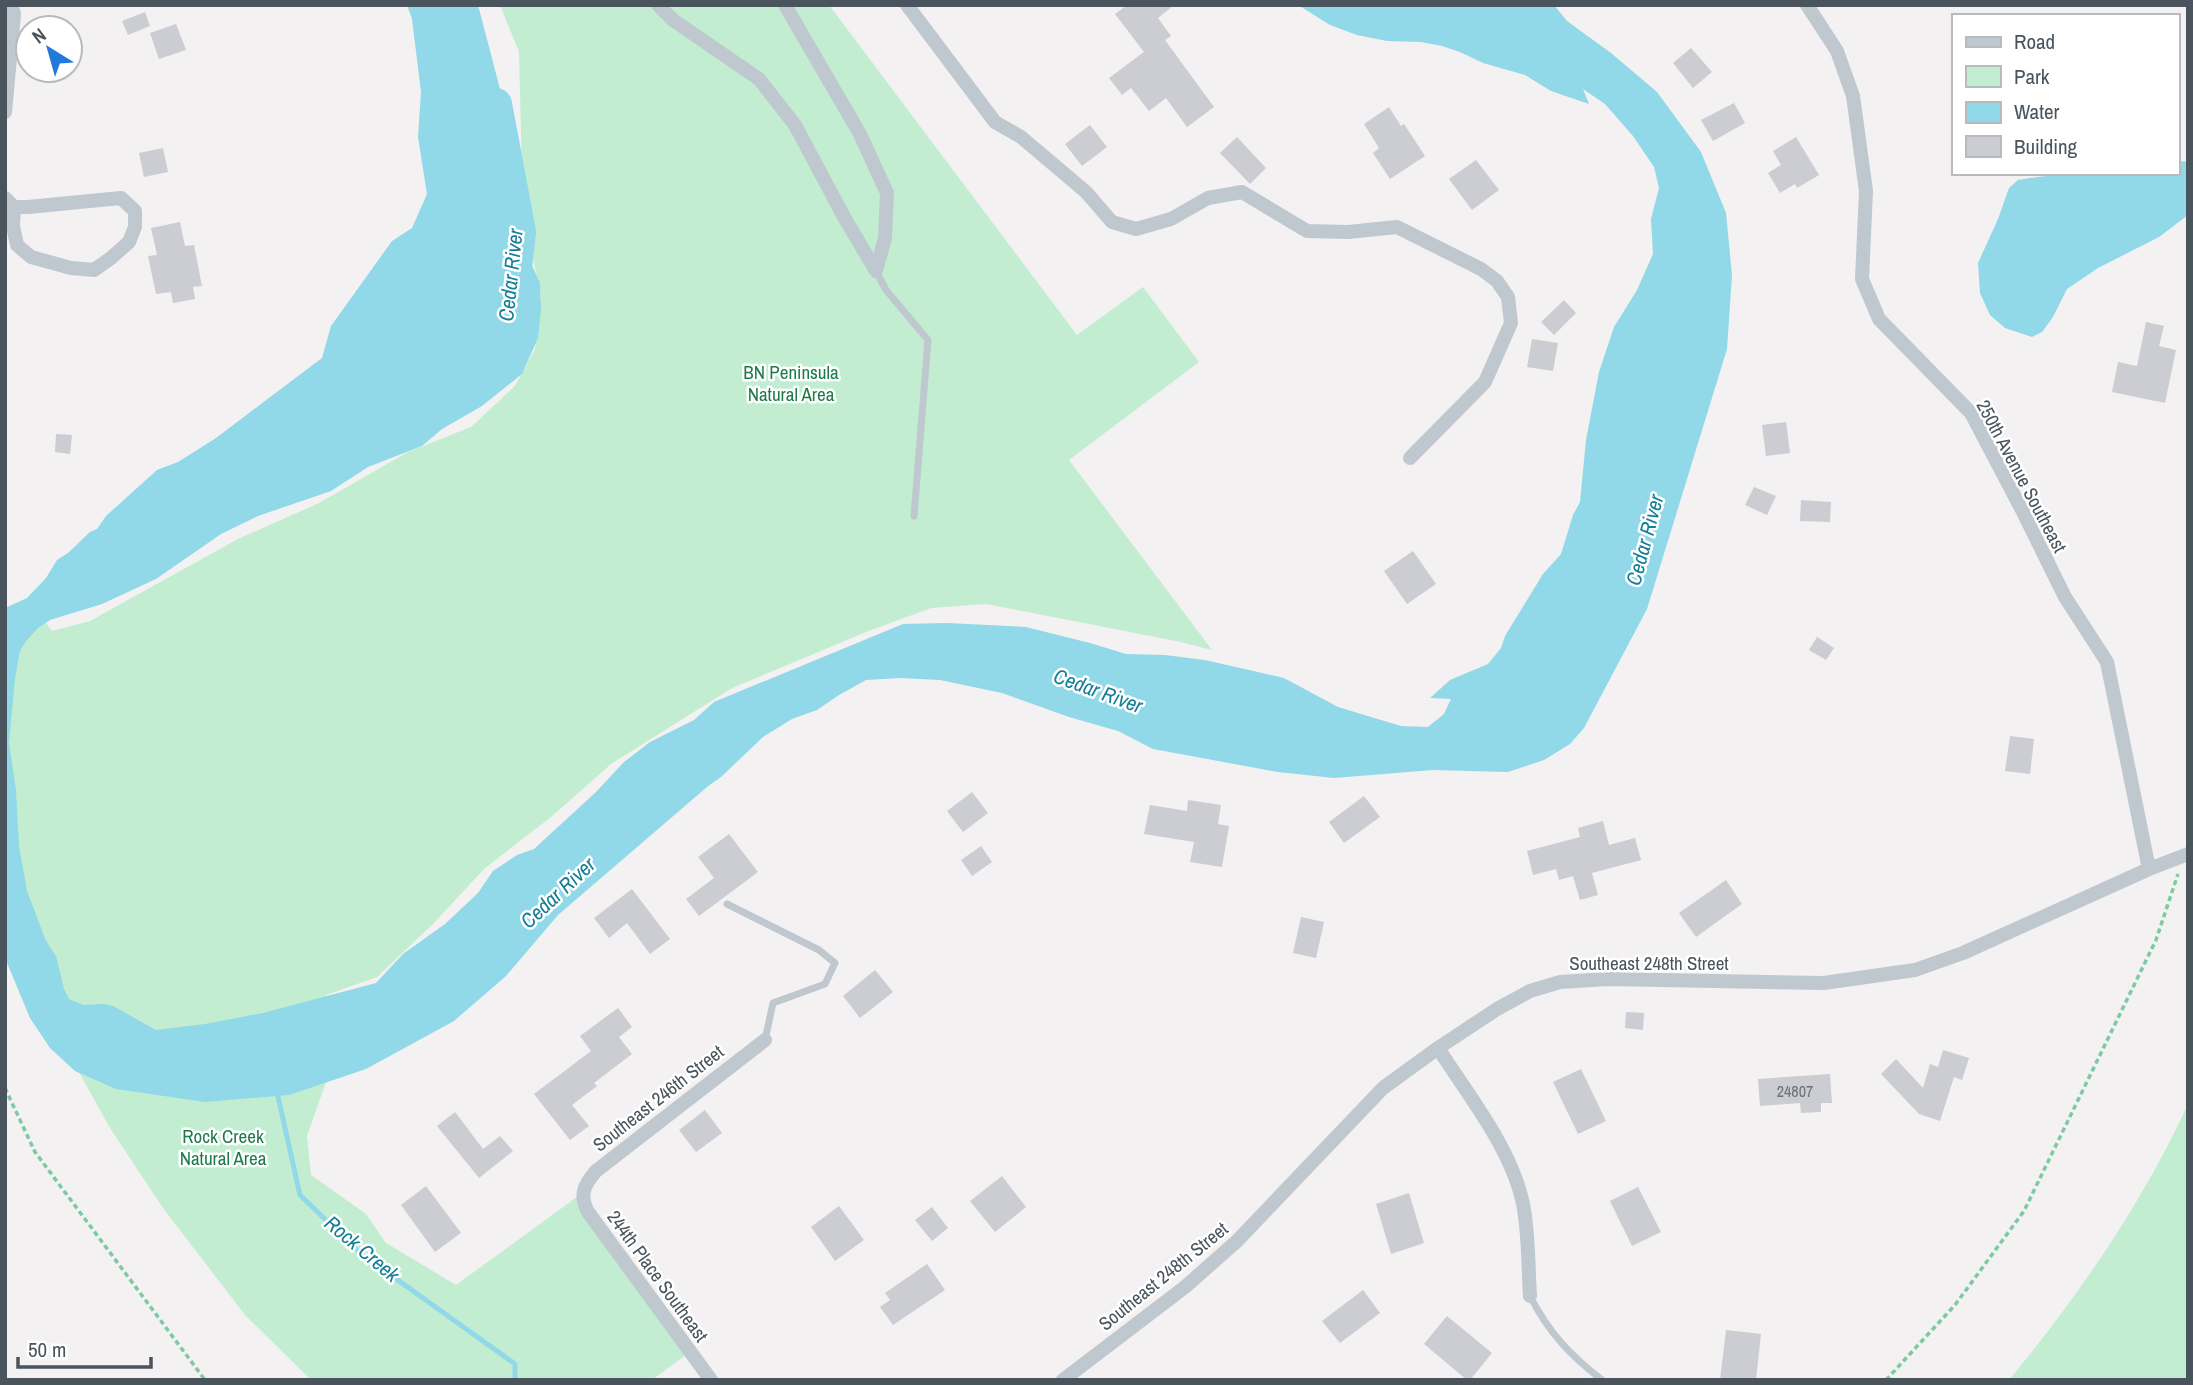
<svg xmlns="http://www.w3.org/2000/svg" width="2193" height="1385" viewBox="0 0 2193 1385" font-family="'Archivo Narrow',sans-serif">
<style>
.green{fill:#c2edd1}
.water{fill:#91d8e8}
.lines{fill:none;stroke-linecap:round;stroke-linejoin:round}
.stream{stroke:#91d8e8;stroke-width:5}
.river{stroke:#91d8e8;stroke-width:32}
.building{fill:#cbcdd3}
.path{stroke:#7ccaa1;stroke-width:3.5;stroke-dasharray:5 3.5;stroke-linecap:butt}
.service{stroke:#bfc8ce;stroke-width:7}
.minor{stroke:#bfc8ce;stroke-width:14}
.labels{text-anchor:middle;stroke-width:5;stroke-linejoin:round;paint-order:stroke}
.number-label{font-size:16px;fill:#6a727a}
.park-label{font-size:19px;fill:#1c7c49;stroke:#fff}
.street-label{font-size:19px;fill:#49545d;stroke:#fff}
.water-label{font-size:21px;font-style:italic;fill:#147f96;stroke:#fff}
</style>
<rect width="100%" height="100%" fill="#f3f1f1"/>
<!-- green -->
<path class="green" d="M 500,5 L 829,5 L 1077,335 L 1143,287 L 1199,362 L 1069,460 L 1212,650 L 1181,642 L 986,604 L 931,608 L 866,632 L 732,688 L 611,764 L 551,817 L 484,869 L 432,925 L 377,977 L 326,995 L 344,1020 L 326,1082 L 307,1136 L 311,1175 L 366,1214 L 386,1243 L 456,1285 L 581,1194 L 695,1348 L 652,1380 L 311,1380 L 245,1315 L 163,1208 L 110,1128 L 5,939 L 5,618 L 35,608 L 52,631 L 90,621 L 238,539 L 319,503 L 408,452 L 471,427 L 515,386 L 535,349 L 541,295 L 523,215 L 519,52 Z
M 2188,1104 L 2188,1380 L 2009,1380 C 2079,1295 2142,1204 2188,1104 Z"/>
<!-- water -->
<path class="water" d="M 407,5 L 478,5 L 500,89 L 504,144 L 499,170 L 500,213 L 505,224 L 530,261 L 540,283 L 541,309 L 538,338 L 522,374 L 482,406 L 442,429 L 422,446 L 368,467 L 331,491 L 258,516 L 221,534 L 156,579 L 102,604 L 50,620 L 38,628 L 26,641 L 20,651 L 15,678 L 9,743 L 16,790 L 19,846 L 27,891 L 46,941 L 56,956 L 64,989 L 69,999 L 83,1005 L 104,1004 L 113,1006 L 156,1030 L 205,1024 L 263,1013 L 376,983 L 403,954 L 445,924 L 478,893 L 493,871 L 517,855 L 534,849 L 596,792 L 624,762 L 650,742 L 694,720 L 714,702 L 903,624 L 947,623 L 1026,627 L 1090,643 L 1126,654 L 1165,655 L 1205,660 L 1284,678 L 1338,707 L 1401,726 L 1428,727 L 1444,714 L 1451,699 L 1430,698 L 1450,680 L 1488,664 L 1501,648 L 1505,636 L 1543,574 L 1561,554 L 1573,515 L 1580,502 L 1586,440 L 1599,372 L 1614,327 L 1637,290 L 1653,254 L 1651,219 L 1659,188 L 1654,167 L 1633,136 L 1605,104 L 1583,89 L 1589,104 L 1551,91 L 1525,75 L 1483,63 L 1460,52 L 1442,46 L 1421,42 L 1387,41 L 1357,35 L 1330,25 L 1298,5 L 1554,5 L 1567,21 L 1611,53 L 1657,92 L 1701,152 L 1726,213 L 1732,275 L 1727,349 L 1647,609 L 1584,728 L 1570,744 L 1544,760 L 1508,772 L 1433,770 L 1334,778 L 1278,772 L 1153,749 L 1118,731 L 1069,717 L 1002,693 L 940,680 L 900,678 L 866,680 L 839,695 L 817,710 L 792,719 L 763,737 L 721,777 L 707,787 L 558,915 L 506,976 L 454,1021 L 366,1069 L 289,1095 L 205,1102 L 116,1089 L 75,1071 L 50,1048 L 30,1018 L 5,958 L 5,608 L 27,598 L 46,578 L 57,560 L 68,553 L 90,532 L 97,529 L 106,516 L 157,470 L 178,462 L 216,438 L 322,358 L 331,326 L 392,241 L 412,228 L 427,194 L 418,137 L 421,92 L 412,19 Z
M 2185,161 L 2188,166 L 2188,215 L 2159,237 L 2098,268 L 2067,289 L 2053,317 L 2042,332 L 2032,337 L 2005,328 L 1990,315 L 1980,293 L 1978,263 L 1998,219 L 2009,188 L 2018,180 L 2030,178 L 2071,173 L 2177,173 L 2177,162 Z"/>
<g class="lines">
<!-- stream -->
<path class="stream" d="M 277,1092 L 300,1195 L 360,1253 L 515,1364 L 515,1380"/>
<!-- river -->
<path class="river" d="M 496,104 L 520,232 L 514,285"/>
</g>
<!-- building -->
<path class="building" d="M 1127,5 L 1174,5 L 1158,18 L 1171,36 L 1165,40 L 1214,107 L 1187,127 L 1166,98 L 1149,111 L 1131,88 L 1122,95 L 1109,78 L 1144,52 L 1115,14 Z
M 145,12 L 150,26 L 128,35 L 122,21 Z
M 176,24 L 186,50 L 159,59 L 150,33 Z
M 1691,48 L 1712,72 L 1693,88 L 1673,63 Z
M 1734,103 L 1745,123 L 1713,141 L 1701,120 Z
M 1389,107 L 1401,126 L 1404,124 L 1425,156 L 1390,179 L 1373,153 L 1379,148 L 1364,124 Z
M 1090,125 L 1107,147 L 1082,166 L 1065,144 Z
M 1237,137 L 1266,168 L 1250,184 L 1220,153 Z
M 1796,137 L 1819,175 L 1797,188 L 1795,184 L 1780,193 L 1768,173 L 1781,165 L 1773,151 Z
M 163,148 L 168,172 L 144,177 L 139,153 Z
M 1476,160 L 1499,190 L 1472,210 L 1449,179 Z
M 180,222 L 185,246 L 194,245 L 202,286 L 193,287 L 195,299 L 173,303 L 171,292 L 156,294 L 148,256 L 157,255 L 151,228 Z
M 1564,300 L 1576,313 L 1554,335 L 1541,322 Z
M 2146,322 L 2164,326 L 2159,346 L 2176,350 L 2165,403 L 2112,392 L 2118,362 L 2137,366 Z
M 1532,339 L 1558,343 L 1553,371 L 1527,367 Z
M 1786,422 L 1790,453 L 1766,456 L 1762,425 Z
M 56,434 L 72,435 L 70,454 L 55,452 Z
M 1754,487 L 1776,496 L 1767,515 L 1745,505 Z
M 1801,500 L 1831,502 L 1830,522 L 1800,521 Z
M 1413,551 L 1436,584 L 1407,604 L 1384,571 Z
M 1817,637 L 1834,648 L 1826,660 L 1809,650 Z
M 2010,736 L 2034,739 L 2030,774 L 2005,771 Z
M 972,792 L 988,813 L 963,832 L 947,811 Z
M 1364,796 L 1380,817 L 1344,843 L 1329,822 Z
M 1188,800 L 1221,805 L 1218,824 L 1229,826 L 1222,867 L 1190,862 L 1194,842 L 1144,834 L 1150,805 L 1187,811 Z
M 1603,821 L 1609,845 L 1635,838 L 1641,860 L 1592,873 L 1598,895 L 1580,900 L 1573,876 L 1559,880 L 1556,869 L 1533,875 L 1527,851 L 1580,837 L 1578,828 Z
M 729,834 L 758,872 L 699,916 L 686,899 L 714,878 L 698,857 Z
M 981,846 L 992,862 L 972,876 L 961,860 Z
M 1726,880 L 1742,904 L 1696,937 L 1679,913 Z
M 632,889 L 670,939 L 650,954 L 627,923 L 609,938 L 594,918 Z
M 1301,917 L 1324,922 L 1316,958 L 1293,953 Z
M 875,970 L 893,992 L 860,1018 L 843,996 Z
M 618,1008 L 632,1027 L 619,1037 L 632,1054 L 594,1083 L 597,1086 L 572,1105 L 589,1126 L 570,1140 L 534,1094 L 591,1051 L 580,1036 Z
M 1626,1012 L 1644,1013 L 1643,1030 L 1625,1028 Z
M 1943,1050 L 1969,1058 L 1962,1080 L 1954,1077 L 1940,1121 L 1919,1114 L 1881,1074 L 1896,1059 L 1923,1088 L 1930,1064 L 1938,1067 Z
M 1581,1069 L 1606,1121 L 1578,1134 L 1553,1082 Z
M 1830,1074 L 1832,1103 L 1821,1103 L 1821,1112 L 1801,1113 L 1800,1103 L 1760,1106 L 1758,1079 Z
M 705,1110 L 722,1133 L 696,1152 L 679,1130 Z
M 455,1112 L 483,1149 L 500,1136 L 513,1151 L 479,1178 L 437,1126 Z
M 1002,1176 L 1026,1207 L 995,1232 L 970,1201 Z
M 426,1186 L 461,1233 L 435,1252 L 401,1205 Z
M 1638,1187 L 1661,1232 L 1632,1246 L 1610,1201 Z
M 1409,1193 L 1424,1243 L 1391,1254 L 1376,1204 Z
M 839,1206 L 864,1240 L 835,1261 L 811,1227 Z
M 932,1207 L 948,1228 L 932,1241 L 915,1220 Z
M 927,1264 L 945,1290 L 893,1325 L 880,1307 L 890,1300 L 885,1293 Z
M 1363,1290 L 1380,1313 L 1340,1343 L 1322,1321 Z
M 1447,1316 L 1492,1353 L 1470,1380 L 1467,1380 L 1424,1344 Z
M 1726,1330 L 1761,1334 L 1756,1380 L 1720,1380 Z"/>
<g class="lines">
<!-- path -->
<path class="path" d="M 5,1088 L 35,1152 L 205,1380
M 1886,1380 L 1955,1305 L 2024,1211 L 2156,940 L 2178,874"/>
<!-- service -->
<path class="service" d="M 876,271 L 886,290 L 928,340 L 914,516
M 727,904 L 819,950 L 835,963 L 825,984 L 773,1003 L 765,1040
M 1530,1296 C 1549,1333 1570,1355 1602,1380"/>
<!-- minor -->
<path class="minor" d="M 658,5 L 673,20 L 759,79 L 795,125 L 844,217 L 876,271
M 785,5 L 860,134 L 887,193 L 885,238 L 876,271
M 907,5 L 995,122 L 1021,137 L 1086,192 L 1112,222 L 1136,229 L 1171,219 L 1208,198 L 1242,192 L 1307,231 L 1348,232 L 1397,227 L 1481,269 L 1497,281 L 1508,297 L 1511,323 L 1485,382 L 1410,458
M 1807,5 L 1837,51 L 1853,96 L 1866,191 L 1862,279 L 1879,319 L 1971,413 L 2022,510 L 2065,597 L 2107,662 L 2149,869
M 5,112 L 14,14 L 11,5
M 5,198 L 14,207 L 28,207 L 121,198 L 135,211 L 135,227 L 129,242 L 111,258 L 94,270 L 71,268 L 31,257 L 17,245 L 13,226 L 14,207
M 1438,1048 C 1468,1095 1512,1149 1523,1204 C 1529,1234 1528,1266 1530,1296
M 711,1380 L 588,1212 C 579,1195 584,1185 596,1171 L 765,1040
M 1063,1380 L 1185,1287 L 1237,1241 L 1383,1088 L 1438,1048 L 1497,1009 L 1530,991 L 1560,982 L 1608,979 L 1824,983 L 1915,970 L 1963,953 L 2149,869 L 2188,854"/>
</g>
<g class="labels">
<!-- number labels -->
<g class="number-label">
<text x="1795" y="1097">24807</text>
</g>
<!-- park labels -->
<g class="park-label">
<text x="791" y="379">BN Peninsula<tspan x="791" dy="22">Natural Area</tspan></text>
<text x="223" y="1143">Rock Creek<tspan x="223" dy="22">Natural Area</tspan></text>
</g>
<!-- street labels -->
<g class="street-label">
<text transform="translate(2022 476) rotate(62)" y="7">250th Avenue Southeast</text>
<text x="1649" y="970">Southeast 248th Street</text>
<text transform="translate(658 1098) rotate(-38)" y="7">Southeast 246th Street</text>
<text transform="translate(658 1276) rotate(54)" y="7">244th Place Southeast</text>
<text transform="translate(1163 1276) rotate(-39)" y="7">Southeast 248th Street</text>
</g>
<!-- water labels -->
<g class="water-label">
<text transform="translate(511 275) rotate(-84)" y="7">Cedar River</text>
<text transform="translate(1645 540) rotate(-75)" y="7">Cedar River</text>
<text transform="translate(1098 691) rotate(20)" y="7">Cedar River</text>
<text transform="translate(558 893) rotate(-43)" y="7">Cedar River</text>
<text transform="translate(362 1249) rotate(40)" y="7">Rock Creek</text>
</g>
</g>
<!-- border -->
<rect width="2193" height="1385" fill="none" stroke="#49545d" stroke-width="14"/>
<!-- legend -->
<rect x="1952" y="14" width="228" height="161" fill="#ffffff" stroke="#b6bbbe" stroke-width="2"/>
<rect x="1966" y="37" width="35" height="10" fill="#bfc8ce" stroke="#b6bbbe" stroke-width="2"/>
<text x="2014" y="49" font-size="21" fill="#49545d">Road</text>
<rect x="1966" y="66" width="35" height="21" fill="#c2edd1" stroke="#b6bbbe" stroke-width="2"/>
<text x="2014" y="84" font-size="21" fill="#49545d">Park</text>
<rect x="1966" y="102" width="35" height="21" fill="#91d8e8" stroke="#b6bbbe" stroke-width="2"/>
<text x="2014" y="119" font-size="21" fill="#49545d">Water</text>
<rect x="1966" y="136" width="35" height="21" fill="#cbcdd3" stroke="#b6bbbe" stroke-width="2"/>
<text x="2014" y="154" font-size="21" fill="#49545d">Building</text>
<!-- north arrow -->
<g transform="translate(49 49) rotate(323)"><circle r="33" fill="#ffffff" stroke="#b6bbbe" stroke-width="2"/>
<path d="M0-5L12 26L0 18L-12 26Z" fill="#2379da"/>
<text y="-10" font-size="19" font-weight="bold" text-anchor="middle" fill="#49545d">N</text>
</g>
<!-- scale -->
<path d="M18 1357v10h133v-10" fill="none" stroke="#49545d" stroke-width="3.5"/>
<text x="28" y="1357" font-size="21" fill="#49545d" stroke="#ffffff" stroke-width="5" paint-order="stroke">50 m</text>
</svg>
